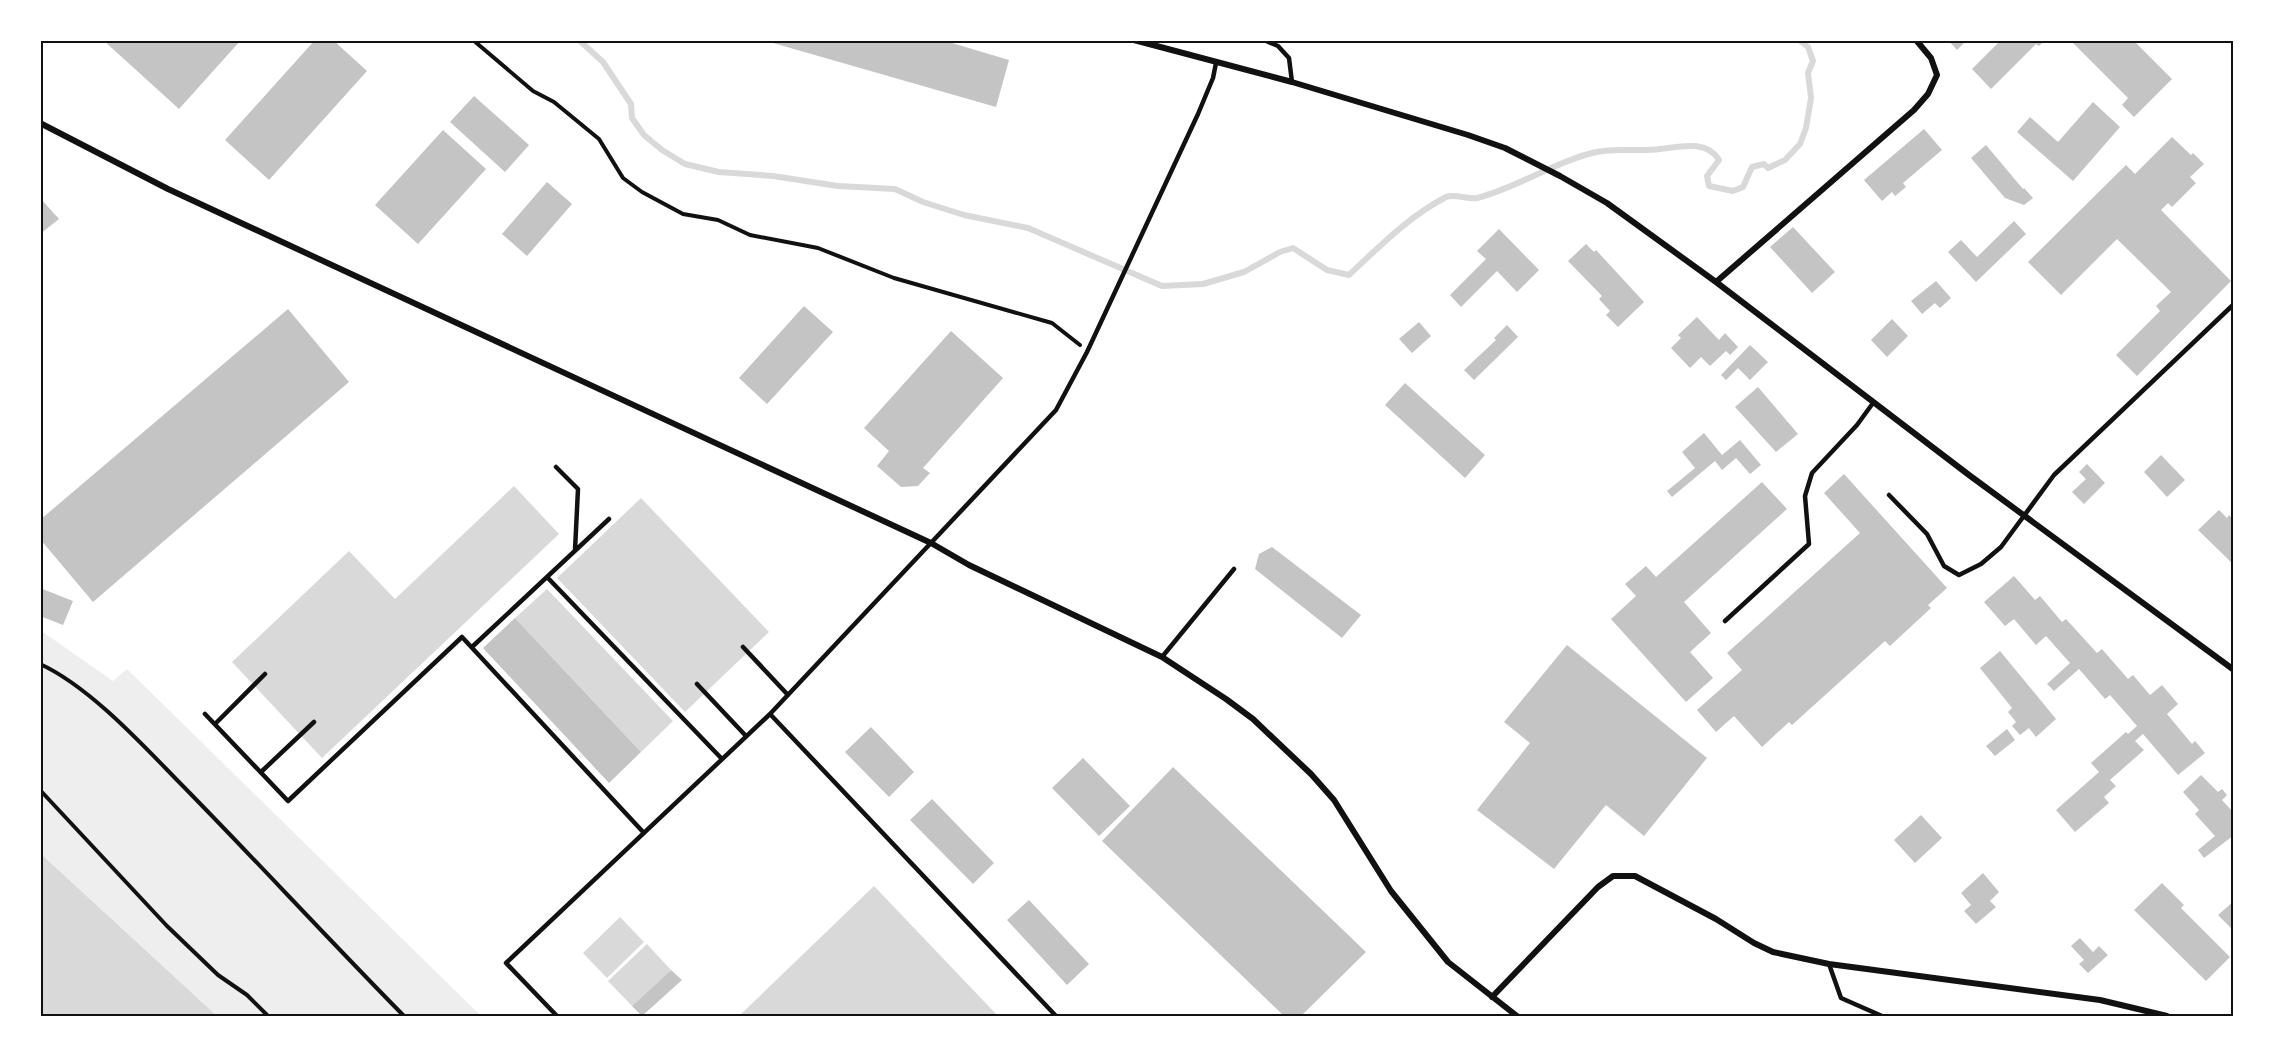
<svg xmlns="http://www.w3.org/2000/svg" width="2274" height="1057" viewBox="0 0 2274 1057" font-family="'Open Sans',sans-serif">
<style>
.green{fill:#eee}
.water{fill:#d9d9d9}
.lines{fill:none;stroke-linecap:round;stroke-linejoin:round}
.stream{stroke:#d9d9d9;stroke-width:6}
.building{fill:#c4c4c4}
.path{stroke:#111;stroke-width:4}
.service{stroke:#111;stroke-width:4.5}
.minor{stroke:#111;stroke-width:6}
.neatline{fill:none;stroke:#111;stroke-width:2}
</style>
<rect width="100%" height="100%" fill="#fff"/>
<!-- green -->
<path class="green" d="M 40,630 L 113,681 L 127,669 L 481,1016 L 217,1016 L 41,854 Z"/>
<!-- water -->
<path class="water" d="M 514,486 L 559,534 L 322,758 L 232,662 L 349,551 L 395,599 Z
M 641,498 L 769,632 L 685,712 L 557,578 Z
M 547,589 L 673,721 L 641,752 L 515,618 Z
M 41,854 L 217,1016 L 41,1016 Z
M 874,886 L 998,1016 L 739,1016 Z
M 620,917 L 644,942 L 607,978 L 583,953 Z
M 647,944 L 671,970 L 632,1006 L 608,981 Z"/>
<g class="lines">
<!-- stream -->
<path class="stream" d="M 579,40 L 603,62 L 631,104 L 632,118 L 644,135 L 662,150 L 685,164 L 719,172 L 773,176 L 838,186 L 895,189 L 923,202 L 964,215 L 1028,228 L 1162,286 L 1203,284 L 1244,272 L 1280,252 L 1293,248 L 1327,270 L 1349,275 C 1380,246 1408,217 1446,197 C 1455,193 1467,200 1477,198 C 1517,188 1552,163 1592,153 C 1613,147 1638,152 1660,149 C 1680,147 1706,139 1719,160 L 1707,176 L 1709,186 L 1733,191 L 1743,187 L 1752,167 L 1764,164 L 1768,168 L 1785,160 L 1800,144 L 1806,128 L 1811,98 L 1808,73 L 1813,61 L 1808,47 L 1799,40"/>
</g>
<!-- building -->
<path class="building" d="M 103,40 L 241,40 L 179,109 Z
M 315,40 L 333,40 L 367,71 L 269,180 L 225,140 Z
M 774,40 L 942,40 L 1009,60 L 996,107 L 773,43 Z
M 1948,40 L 1967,40 L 1957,50 Z
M 2001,40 L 2045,40 L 2039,46 L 2036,44 L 1991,89 L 1972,69 Z
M 2070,40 L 2133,40 L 2172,79 L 2134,117 L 2122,105 L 2128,98 Z
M 474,96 L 529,145 L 505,172 L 450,122 Z
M 2093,102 L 2120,127 L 2073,181 L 2017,132 L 2030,117 L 2058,142 Z
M 1924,129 L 1942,150 L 1903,183 L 1906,187 L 1895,196 L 1892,192 L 1882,201 L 1864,180 Z
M 443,130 L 486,169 L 418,244 L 375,205 Z
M 2172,137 L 2191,155 L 2193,153 L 2204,164 L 2190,177 L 2196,183 L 2172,207 L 2168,203 L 2161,210 L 2231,281 L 2137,376 L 2116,355 L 2160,311 L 2156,306 L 2171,292 L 2117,239 L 2061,295 L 2028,262 L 2126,165 L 2135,174 Z
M 1986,145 L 2023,189 L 2024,188 L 2033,198 L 2024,205 L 2005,198 L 1971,158 Z
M 547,182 L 572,204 L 527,256 L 502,234 Z
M 40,198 L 59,219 L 40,234 Z
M 2014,221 L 2026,234 L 1976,282 L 1948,252 L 1961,240 L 1977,257 Z
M 1793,227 L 1835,272 L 1812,293 L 1770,247 Z
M 1499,229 L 1539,270 L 1517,292 L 1497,271 L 1461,307 L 1450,295 L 1486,259 L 1477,251 Z
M 1586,244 L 1594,252 L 1596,250 L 1644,302 L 1618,327 L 1606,315 L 1610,311 L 1599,299 L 1602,296 L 1568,261 Z
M 1936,281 L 1951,298 L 1940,308 L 1935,303 L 1922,314 L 1911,301 Z
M 804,306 L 833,332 L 767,404 L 739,378 Z
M 288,309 L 349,382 L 93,602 L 40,539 L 40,520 Z
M 1697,317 L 1719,340 L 1725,333 L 1738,347 L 1730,355 L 1726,351 L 1710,366 L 1701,357 L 1690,368 L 1671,348 L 1681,338 L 1678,335 Z
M 1892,319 L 1908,336 L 1887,357 L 1871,340 Z
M 1419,322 L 1431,336 L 1412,353 L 1399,339 Z
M 1507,325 L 1518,337 L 1474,380 L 1464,370 L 1496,340 L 1494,338 Z
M 951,331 L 1003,378 L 923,468 L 930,473 L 918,486 L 901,487 L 877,466 L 889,451 L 864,428 Z
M 1750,345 L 1768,362 L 1750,380 L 1738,368 L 1726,380 L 1721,375 Z
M 1405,383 L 1485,455 L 1465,478 L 1385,405 Z
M 1758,387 L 1798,434 L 1776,452 L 1735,407 Z
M 1704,433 L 1722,455 L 1740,440 L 1761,465 L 1750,474 L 1736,458 L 1722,470 L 1715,461 L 1672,497 L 1667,491 L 1695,468 L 1682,452 Z
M 2161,455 L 2185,480 L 2167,497 L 2144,472 Z
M 2087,464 L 2105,483 L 2084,504 L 2072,492 L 2086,479 L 2079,472 Z
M 1844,474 L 1947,588 L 1928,605 L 1931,608 L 1890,646 L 1885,641 L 1792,725 L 1789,722 L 1762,747 L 1734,716 L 1716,732 L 1697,710 L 1742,670 L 1727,653 L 1860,533 L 1824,493 Z
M 1762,482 L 1787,509 L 1684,602 L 1711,633 L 1690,652 L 1713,678 L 1686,702 L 1611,619 L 1636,596 L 1625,584 L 1646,566 L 1656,577 Z
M 2219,510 L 2227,518 L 2229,515 L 2234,520 L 2234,565 L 2198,530 Z
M 1272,547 L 1361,615 L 1342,638 L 1255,569 L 1259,554 Z
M 2014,576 L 2035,600 L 2040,596 L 2062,622 L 2066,619 L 2097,653 L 2102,649 L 2128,679 L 2133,675 L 2150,695 L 2162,685 L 2178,704 L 2167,714 L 2192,744 L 2195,741 L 2205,753 L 2178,775 L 2143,734 L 2135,741 L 2144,750 L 2110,780 L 2116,786 L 2104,797 L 2109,803 L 2075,832 L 2056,810 L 2099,772 L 2091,763 L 2126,732 L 2128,734 L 2137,726 L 2110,695 L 2105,699 L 2079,669 L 2054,691 L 2047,684 L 2070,663 L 2046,636 L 2036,645 L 2014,619 L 2005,626 L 1984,602 Z
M 40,588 L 73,601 L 63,625 L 40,616 Z
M 515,618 L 641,752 L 609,783 L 483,648 Z
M 1567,645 L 1707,758 L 1644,836 L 1606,805 L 1554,869 L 1477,810 L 1530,743 L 1504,722 Z
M 2000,651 L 2056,719 L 2036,737 L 2029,728 L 2020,735 L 2012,726 L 2016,722 L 2008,712 L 2012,708 L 1980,668 Z
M 871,727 L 914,772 L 889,797 L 845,752 Z
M 2007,729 L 2015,740 L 1995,756 L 1986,746 Z
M 1083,758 L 1130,806 L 1099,836 L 1052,788 Z
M 1173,767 L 1366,952 L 1301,1016 L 1284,1016 L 1102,841 Z
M 2201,775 L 2218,792 L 2222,789 L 2227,795 L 2222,800 L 2234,813 L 2234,835 L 2204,858 L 2198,850 L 2215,836 L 2195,814 L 2199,810 L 2183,792 Z
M 932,799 L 994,863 L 973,884 L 910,820 Z
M 1921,815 L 1942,838 L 1915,863 L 1894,840 Z
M 1983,873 L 1999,892 L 1990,901 L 1996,907 L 1976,924 L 1964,911 L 1971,905 L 1961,893 Z
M 2162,883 L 2184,905 L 2181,908 L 2230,957 L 2206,981 L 2134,910 Z
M 1029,900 L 1089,964 L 1067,985 L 1007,920 Z
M 2234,901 L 2234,926 L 2231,928 L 2218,915 Z
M 2080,938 L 2093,952 L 2099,946 L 2108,955 L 2088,973 L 2079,964 L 2084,960 L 2071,946 Z
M 671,970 L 682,980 L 642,1016 L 632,1006 Z"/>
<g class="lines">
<!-- path -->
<path class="path" d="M 473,40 L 533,91 L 554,102 L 599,139 L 623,178 L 642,192 L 683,214 L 718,220 L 750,235 L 818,248 L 894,278 L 1052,323 L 1080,345
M 40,664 C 88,686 139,741 176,779 C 253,857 327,938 404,1016
M 40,790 L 167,926 L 218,975 L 247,995 L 268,1016"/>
<!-- service -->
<path class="service" d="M 1264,40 L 1278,46 L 1289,58 L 1292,82
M 556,467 L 578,489 L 575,550
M 1889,495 L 1927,534 L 1944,566 L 1959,575 L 1981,564 L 2001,547 L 2054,475 L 2234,304
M 547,577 L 722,759
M 1725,621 L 1809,544 L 1805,496 L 1812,473 L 1857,425 L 1873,403
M 472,647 L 609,519
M 743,647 L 788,695
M 1162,657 L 1234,569
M 697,684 L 746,736
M 205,714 L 288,801 L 462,637 L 644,833
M 770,714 L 1056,1016
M 215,724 L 265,674
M 261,772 L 314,722
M 1829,964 L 1841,998 L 1882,1016
M 557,1016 L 506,963 L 770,714 L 1056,410 L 1087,352 L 1198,114 L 1213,78 L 1216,63"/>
<!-- minor -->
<path class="minor" d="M 1134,40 L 1292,82 L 1468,135 L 1505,148 L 1560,176 L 1607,203 L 1716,282 L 1969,475 L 2234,670
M 40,123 L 168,189 L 931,543 L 969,565 L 1162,657 L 1226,699 L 1253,719 L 1311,774 L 1334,800 L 1391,891 L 1448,962 L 1517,1016
M 1716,282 L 1914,110 L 1928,94 L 1937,75 L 1931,58 L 1916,40
M 1492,997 L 1598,887 L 1613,876 L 1635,876 L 1716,919 L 1754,943 L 1773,952 L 1829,964 L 2100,1000 L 2167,1016"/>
</g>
<!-- border -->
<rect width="2274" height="1057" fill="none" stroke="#ffffff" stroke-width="84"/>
<rect x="42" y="42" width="2190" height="973" class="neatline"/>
</svg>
